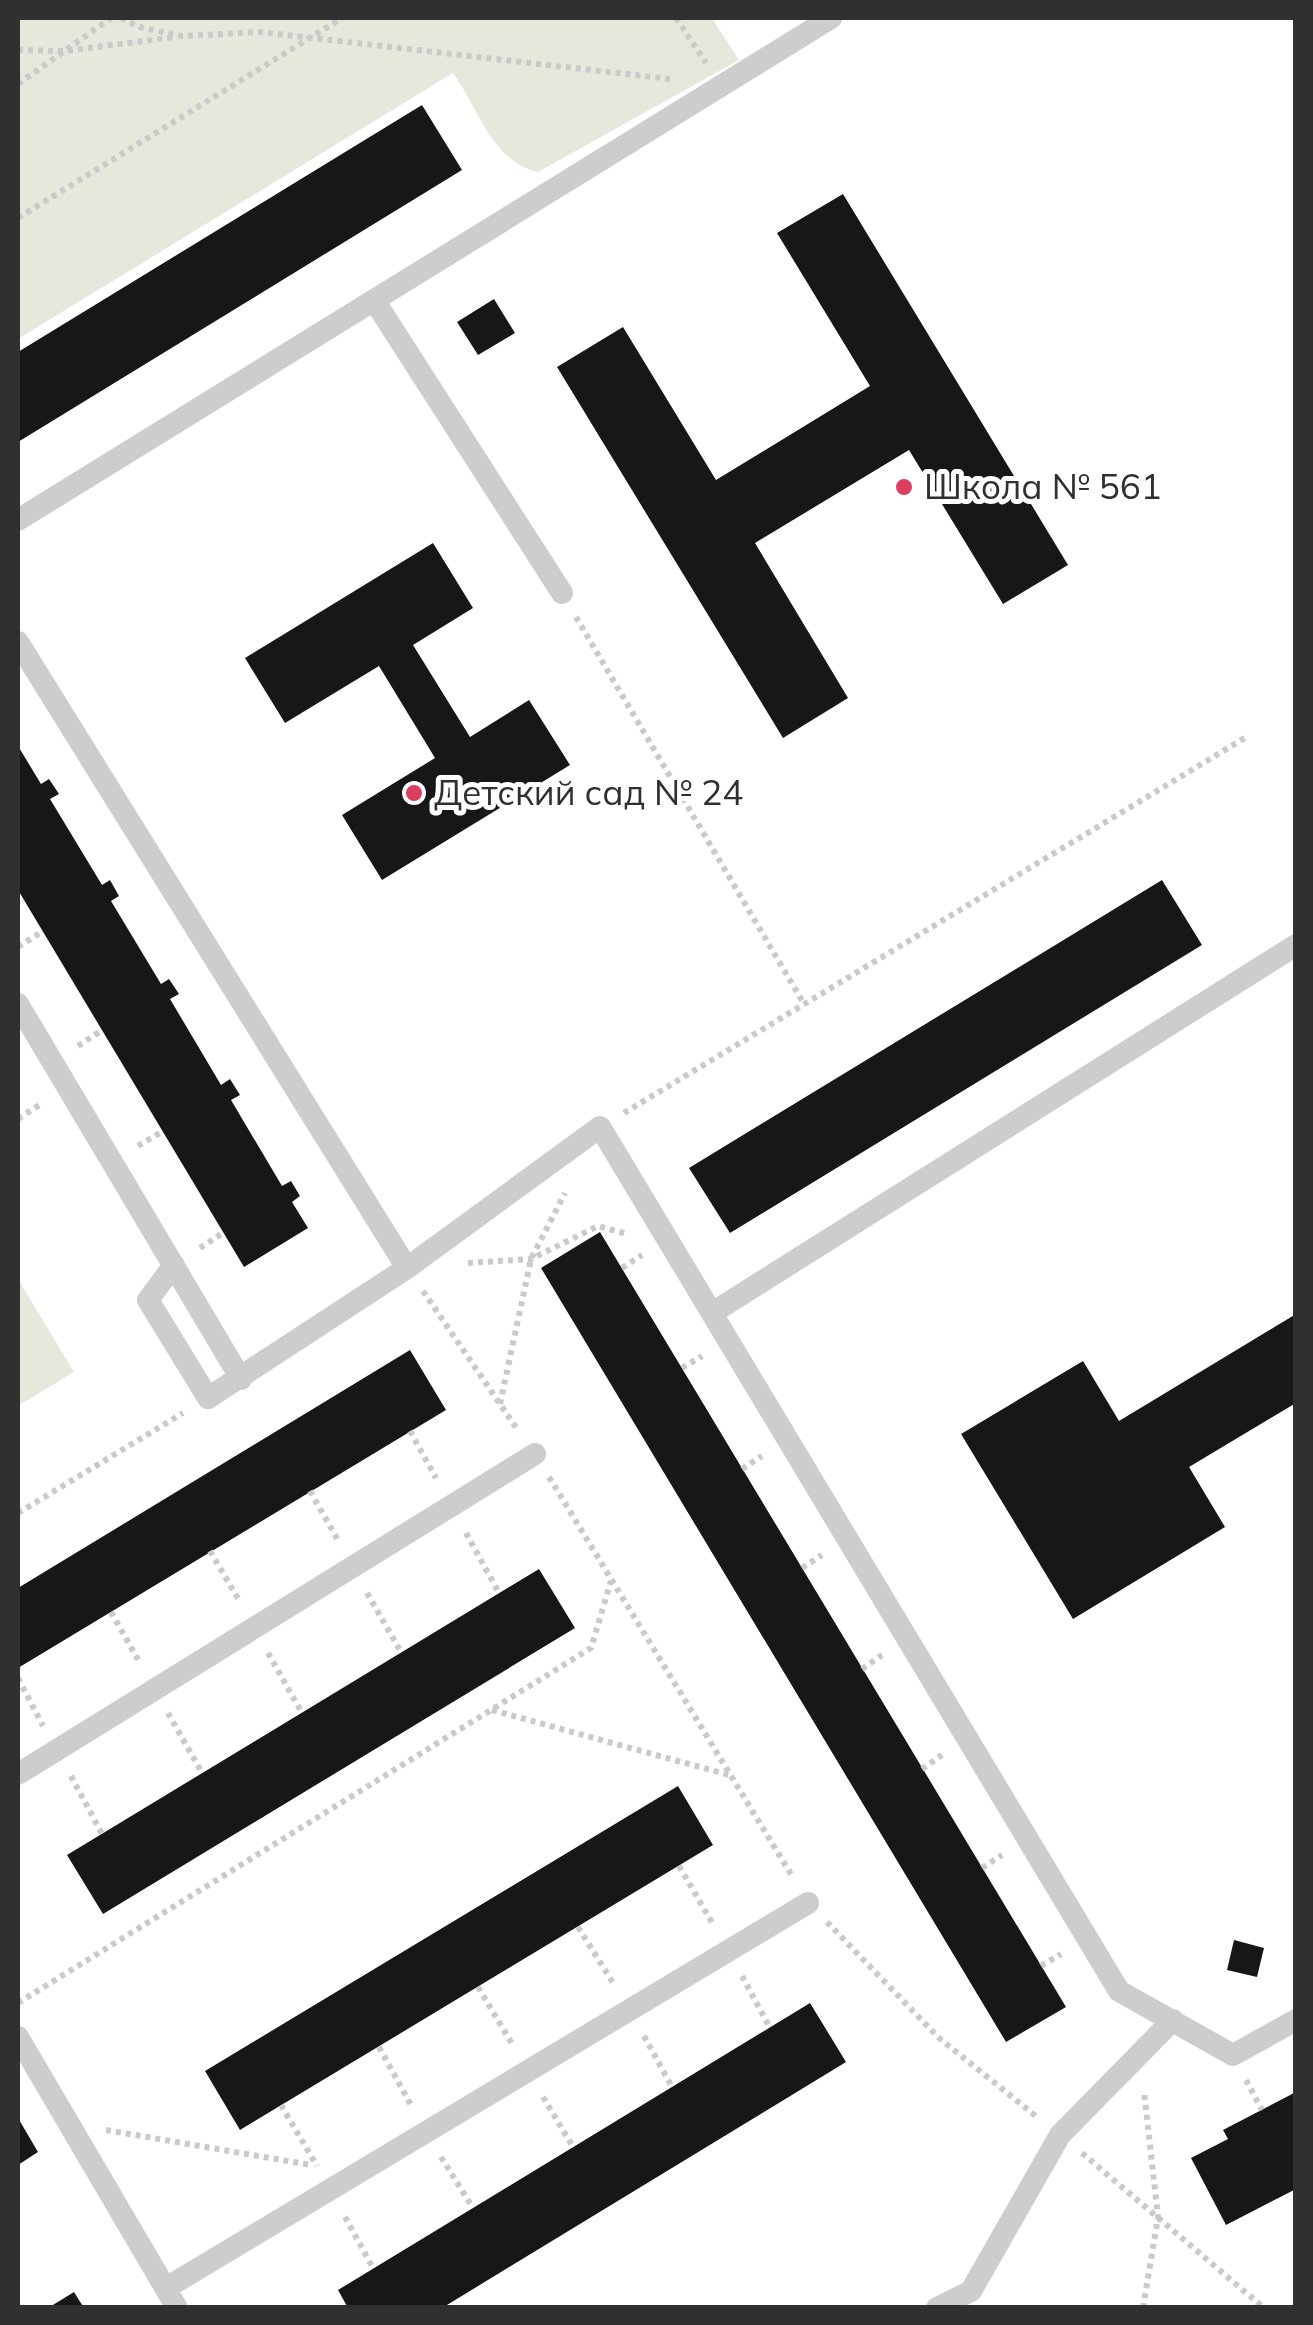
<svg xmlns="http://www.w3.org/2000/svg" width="1313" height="2325" viewBox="0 0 1313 2325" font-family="Mulish,sans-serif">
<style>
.green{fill:#e5e9dc}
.building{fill:#171717}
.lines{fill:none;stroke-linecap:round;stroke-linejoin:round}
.path{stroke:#cacaca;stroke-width:6;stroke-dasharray:5 5;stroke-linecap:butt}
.lane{stroke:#cdcdcd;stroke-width:22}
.poi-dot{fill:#db3e61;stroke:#fff;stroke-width:4}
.labels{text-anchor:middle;stroke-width:10;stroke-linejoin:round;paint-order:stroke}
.poi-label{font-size:35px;fill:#303030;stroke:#fff;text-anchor:start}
</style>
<rect width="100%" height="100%" fill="#fff"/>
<!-- green -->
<path class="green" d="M 18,18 L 712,18 L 739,60 L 538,172 C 491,161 479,109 453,73 L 18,339 Z
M 18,1279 L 74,1372 L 18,1406 Z"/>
<!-- building -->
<path class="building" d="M 422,105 L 462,170 L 18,442 L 18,352 Z
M 843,194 L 1068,565 L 1003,604 L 909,450 L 755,543 L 848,698 L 783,738 L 557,367 L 623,327 L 716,480 L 870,386 L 777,233 Z
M 494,299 L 515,333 L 478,355 L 457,322 Z
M 433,543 L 473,608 L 413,645 L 470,737 L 529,700 L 570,765 L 382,880 L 342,815 L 435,758 L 379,666 L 285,723 L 245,658 Z
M 18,746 L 41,784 L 49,779 L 59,794 L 50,799 L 102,885 L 110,880 L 119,896 L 111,901 L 161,984 L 169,979 L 179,994 L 170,999 L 221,1085 L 230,1079 L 240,1095 L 231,1100 L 282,1186 L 291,1181 L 300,1196 L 292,1202 L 308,1228 L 244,1267 L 18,890 Z
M 1162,880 L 1202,945 L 730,1233 L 689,1168 Z
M 600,1232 L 1066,2007 L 1006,2042 L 541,1268 Z
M 1296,1314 L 1296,1403 L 1189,1467 L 1225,1527 L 1073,1619 L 961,1434 L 1083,1361 L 1119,1421 Z
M 410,1350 L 446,1410 L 18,1668 L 18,1588 Z
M 539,1569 L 575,1628 L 103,1914 L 67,1855 Z
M 678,1786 L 713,1845 L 240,2130 L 205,2071 Z
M 1234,1940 L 1264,1948 L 1257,1977 L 1227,1970 Z
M 810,2003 L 846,2062 L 442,2308 L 348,2308 L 338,2290 Z
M 1296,2092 L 1296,2189 L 1226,2225 L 1191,2158 L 1228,2139 L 1223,2130 Z
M 18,2118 L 38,2152 L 18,2165 Z
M 74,2292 L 84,2308 L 48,2308 Z"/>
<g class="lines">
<!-- path -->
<path class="path" d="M 121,18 L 140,27 L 181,36 L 260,32 L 670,79
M 676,18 L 706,63
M 18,50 L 65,51 L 175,37
M 18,84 L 111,18
M 18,218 L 342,18
M 576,617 L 804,1004
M 18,947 L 43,931
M 78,1046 L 102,1030
M 624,1113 L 1248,736
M 18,1119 L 41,1104
M 138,1146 L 163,1131
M 200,1248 L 224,1232
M 468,1263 L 531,1259 L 598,1226 L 627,1234
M 622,1268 L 642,1255
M 423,1291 L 517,1429
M 682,1368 L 702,1356
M 500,1404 L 531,1259 L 565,1193
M 410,1431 L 436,1478
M 742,1469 L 762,1456
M 549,1477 L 792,1876
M 310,1491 L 339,1542
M 18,1513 L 183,1413
M 466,1533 L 499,1593
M 210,1551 L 240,1602
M 802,1568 L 822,1555
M 367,1593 L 401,1652
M 111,1612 L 140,1663
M 268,1653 L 302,1713
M 862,1669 L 882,1655
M 18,1678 L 43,1726
M 492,1710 L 729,1775
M 168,1713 L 202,1773
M 922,1769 L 942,1755
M 71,1776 L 102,1834
M 679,1866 L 714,1926
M 982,1868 L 1002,1855
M 827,1922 L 939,2038 L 1037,2117
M 578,1927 L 615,1986
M 1041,1966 L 1061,1954
M 742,1976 L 770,2028
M 478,1987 L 514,2047
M 18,2003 L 591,1648 L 611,1581
M 644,2036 L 672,2087
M 379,2047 L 412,2107
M 1246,2080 L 1262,2110
M 543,2097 L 573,2147
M 281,2105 L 317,2166
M 106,2130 L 311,2165
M 1082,2153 L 1264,2308
M 441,2157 L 473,2208
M 345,2217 L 373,2268
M 1143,2308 L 1158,2217 L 1144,2091"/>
<!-- lane -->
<path class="lane" d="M 374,300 L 562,593
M 18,520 L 831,18
M 18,642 L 407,1268
M 18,1004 L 241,1379
M 174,1265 L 148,1300 L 208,1398 L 407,1268 L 600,1127 L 1119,1991 L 1233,2055 L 1296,2020
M 712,1313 L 1296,945
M 18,1774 L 535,1454
M 18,2037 L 177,2308
M 166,2288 L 808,1903
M 937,2308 L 971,2291 L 1060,2135 L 1173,2020"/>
</g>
<!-- markers -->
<g class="poi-dot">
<circle cx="904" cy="487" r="10"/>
<circle cx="414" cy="793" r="10"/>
</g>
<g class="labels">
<!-- poi labels -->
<g class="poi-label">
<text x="924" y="499">Школа № 561</text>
<text x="434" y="805">Детский сад № 24</text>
</g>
</g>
<!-- border -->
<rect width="1313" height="2325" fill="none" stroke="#303030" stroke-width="40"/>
</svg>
